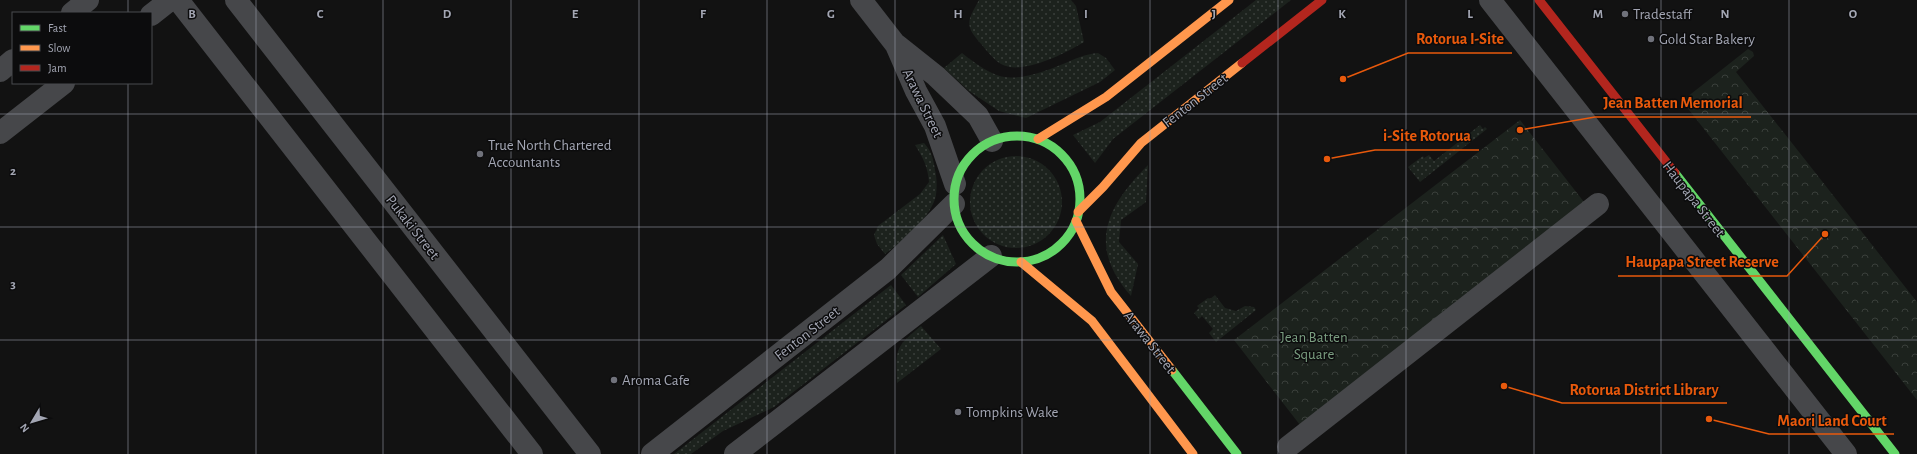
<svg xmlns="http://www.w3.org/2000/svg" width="1917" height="454" viewBox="0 0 1917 454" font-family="'Alegreya Sans',sans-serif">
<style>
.grass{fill:url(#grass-dots)}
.park{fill:url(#park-crowns)}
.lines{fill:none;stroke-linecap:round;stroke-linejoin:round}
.street{stroke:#46474a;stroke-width:22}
.fast{stroke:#63d668;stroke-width:9}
.slow{stroke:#ff974d;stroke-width:9}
.jam{stroke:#b3261e;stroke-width:9}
.grid{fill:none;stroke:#a3a6b3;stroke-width:1;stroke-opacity:0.55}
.poi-dot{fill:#70727b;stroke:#0c0c0d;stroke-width:1.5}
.labels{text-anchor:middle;stroke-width:3;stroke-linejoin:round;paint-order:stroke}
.poi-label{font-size:15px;fill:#a3a6b3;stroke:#0c0c0d;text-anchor:start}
.street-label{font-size:15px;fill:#a3a6b3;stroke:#0c0c0d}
.park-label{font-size:15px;fill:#7a9d80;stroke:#0c0c0d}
.grid-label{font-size:13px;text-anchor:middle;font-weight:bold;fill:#a3a6b3;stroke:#0c0c0d;stroke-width:3;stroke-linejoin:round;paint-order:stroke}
.leader{fill:none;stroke:#e8590c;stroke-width:1.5}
.callout-dot{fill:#e8590c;stroke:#0c0c0d;stroke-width:1.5}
.callout-label{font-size:16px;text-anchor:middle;font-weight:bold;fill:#e8590c;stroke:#0c0c0d;stroke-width:3;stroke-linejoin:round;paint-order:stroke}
</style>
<defs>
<pattern id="grass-dots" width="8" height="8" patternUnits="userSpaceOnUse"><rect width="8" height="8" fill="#1c221d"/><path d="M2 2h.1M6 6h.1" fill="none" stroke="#3a3f3b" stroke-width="1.8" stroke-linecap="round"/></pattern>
<pattern id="park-crowns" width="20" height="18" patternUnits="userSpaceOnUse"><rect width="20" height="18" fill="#1c221d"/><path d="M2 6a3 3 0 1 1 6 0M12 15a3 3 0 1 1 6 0" fill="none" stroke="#3a3f3b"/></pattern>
</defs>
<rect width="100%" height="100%" fill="#121212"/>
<!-- grass -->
<path class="grass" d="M 979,0 L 1071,0 L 1076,6 L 1084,42 C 1066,53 1022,76 1001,64 C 994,60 987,51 982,45 C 964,25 967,22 979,0 Z
M 1256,0 L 1291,0 L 1113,139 L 1095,163 L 1073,135 L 1100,122 Z
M 962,53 C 971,60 981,68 992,73 C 1013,84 1043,72 1063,64 C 1075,59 1085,54 1098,53 L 1106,58 L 1115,70 L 1100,82 L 1026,118 L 999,111 L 969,91 L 944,68 Z
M 1480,125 L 1483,129 L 1485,127 L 1487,129 L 1420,182 L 1408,167 L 1423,156 L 1424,158 L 1429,155 L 1434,161 Z
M 924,143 C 932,152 933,158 935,170 C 937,178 937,187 936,195 C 933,215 902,242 885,254 L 877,244 L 874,235 L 878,226 L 920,194 L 929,182 C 928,168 923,157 915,145 Z
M970 202a46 46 0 1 1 92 0a46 46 0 1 1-92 0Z
M 1148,165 L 1146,202 L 1121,220 L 1119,242 L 1138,264 L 1131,296 C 1087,246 1106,207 1148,165 Z
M 943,235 L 956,264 L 918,297 L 901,275 Z
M 891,285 L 906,305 L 774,407 L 723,431 L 691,454 L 674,454 Z
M 1215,295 L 1225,308 L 1236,311 L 1245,306 L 1254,307 L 1256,310 L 1216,342 L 1209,333 L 1213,329 L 1202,316 L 1199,319 L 1194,313 L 1199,308 L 1197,306 L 1208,298 L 1210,299 Z
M 921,326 L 941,349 L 897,383 C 896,349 894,348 921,326 Z"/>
<!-- park -->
<path class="park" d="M 1748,49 L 1753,52 L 1754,56 L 1736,72 L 1917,302 L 1917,400 L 1682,101 Z
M 1520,120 L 1584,202 L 1300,425 L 1234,340 Z"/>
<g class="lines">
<!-- street -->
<path class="street" d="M 178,0 L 532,454
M 236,0 L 590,454
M 861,0 L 896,45 L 916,91 L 935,126 L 955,184
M 1490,0 L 1846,454
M 72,13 L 88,0
M 151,15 L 170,0
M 897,45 L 936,76 L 978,116 L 992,141
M 0,71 L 13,60
M 0,133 L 64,83
M 1288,447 L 1598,204
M 652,454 L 888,269 L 954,204
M 735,454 L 991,256"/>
<!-- fast -->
<path class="fast" d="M954 199a63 63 0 1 1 126 0a63 63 0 1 1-126 0Z
M 1675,173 L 1895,454
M 1172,370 L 1237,454"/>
<!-- slow -->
<path class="slow" d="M 1038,139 L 1106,97 L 1229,0
M 1078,212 L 1103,187 L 1141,143 L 1242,63
M 1076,221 L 1111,292 L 1172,370
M 1021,262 L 1092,321 L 1193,454"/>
<!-- jam -->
<path class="jam" d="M 1539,0 L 1675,173
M 1242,63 L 1322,0"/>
</g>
<!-- grid -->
<path class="grid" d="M 128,0 L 128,13M 256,0 L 256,454M 383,0 L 383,454M 511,0 L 511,454M 639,0 L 639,454M 767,0 L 767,454M 895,0 L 895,454M 1022,0 L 1022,454M 1150,0 L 1150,454M 1278,0 L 1278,454M 1406,0 L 1406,454M 1534,0 L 1534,454M 1661,0 L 1661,454M 1789,0 L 1789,454M 128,83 L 128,454M 0,114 L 1917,114M 0,227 L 1917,227M 0,340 L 1917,340"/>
<!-- markers -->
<g class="poi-dot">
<circle cx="1625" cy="14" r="4"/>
<circle cx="1651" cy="39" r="4"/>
<circle cx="480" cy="154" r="4"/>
<circle cx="614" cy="380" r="4"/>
<circle cx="958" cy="412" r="4"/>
</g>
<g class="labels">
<!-- poi labels -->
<g class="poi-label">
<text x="1633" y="19">Tradestaff</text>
<text x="1659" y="44">Gold Star Bakery</text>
<text x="488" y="150">True North Chartered<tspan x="488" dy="17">Accountants</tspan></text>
<text x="622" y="385">Aroma Cafe</text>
<text x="966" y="417">Tompkins Wake</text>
</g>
<!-- street labels -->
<g class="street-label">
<text transform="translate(1195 100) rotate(-38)" y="5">Fenton Street</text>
<text transform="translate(923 103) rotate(64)" y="5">Arawa Street</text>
<text transform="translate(1694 199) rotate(52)" y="5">Haupapa Street</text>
<text transform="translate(413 227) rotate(52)" y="5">Pukaki Street</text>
<text transform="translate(807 333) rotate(-38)" y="5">Fenton Street</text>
<text transform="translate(1150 342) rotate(52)" y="5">Arawa Street</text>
</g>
<!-- park labels -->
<g class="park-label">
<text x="1314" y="342">Jean Batten<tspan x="1314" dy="17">Square</tspan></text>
</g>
</g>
<g class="grid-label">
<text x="192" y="18">B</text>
<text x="320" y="18">C</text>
<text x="447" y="18">D</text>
<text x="575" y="18">E</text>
<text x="703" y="18">F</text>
<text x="831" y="18">G</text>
<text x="958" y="18">H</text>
<text x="1086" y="18">I</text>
<text x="1214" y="18">J</text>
<text x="1342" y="18">K</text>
<text x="1470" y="18">L</text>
<text x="1598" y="18">M</text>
<text x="1725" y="18">N</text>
<text x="1853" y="18">O</text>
<text x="13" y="175">2</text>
<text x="13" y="288">3</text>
</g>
<!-- callouts -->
<path class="leader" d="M1343 79L1408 53H1512M1520 130L1595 117H1751M1327 159L1375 150H1479M1825 234L1787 276H1618M1504 386L1562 403H1727M1709 419L1769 434H1894"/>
<g class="callout-dot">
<circle cx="1343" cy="79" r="4"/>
<circle cx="1520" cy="130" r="4"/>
<circle cx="1327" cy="159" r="4"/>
<circle cx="1825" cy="234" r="4"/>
<circle cx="1504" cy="386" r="4"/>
<circle cx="1709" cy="419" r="4"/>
</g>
<g class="callout-label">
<text x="1460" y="44">Rotorua I-Site</text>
<text x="1673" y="108">Jean Batten Memorial</text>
<text x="1427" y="141">i-Site Rotorua</text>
<text x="1702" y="267">Haupapa Street Reserve</text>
<text x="1644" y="395">Rotorua District Library</text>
<text x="1832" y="426">Maori Land Court</text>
</g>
<!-- legend -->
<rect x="12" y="12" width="140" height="72" fill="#0c0c0d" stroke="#484a4f"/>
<rect x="20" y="25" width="20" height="6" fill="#63d668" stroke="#484a4f"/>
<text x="48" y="32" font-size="12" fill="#a3a6b3">Fast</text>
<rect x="20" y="45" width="20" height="6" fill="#ff974d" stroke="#484a4f"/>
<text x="48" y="52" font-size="12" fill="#a3a6b3">Slow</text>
<rect x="20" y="65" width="20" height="6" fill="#b3261e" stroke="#484a4f"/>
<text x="48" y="72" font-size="12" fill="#a3a6b3">Jam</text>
<!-- north arrow -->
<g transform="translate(32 422) rotate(232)" stroke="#0c0c0d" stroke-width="3" paint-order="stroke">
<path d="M0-3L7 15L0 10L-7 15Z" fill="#a3a6b3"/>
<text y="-6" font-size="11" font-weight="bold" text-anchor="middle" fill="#a3a6b3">N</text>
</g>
</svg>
